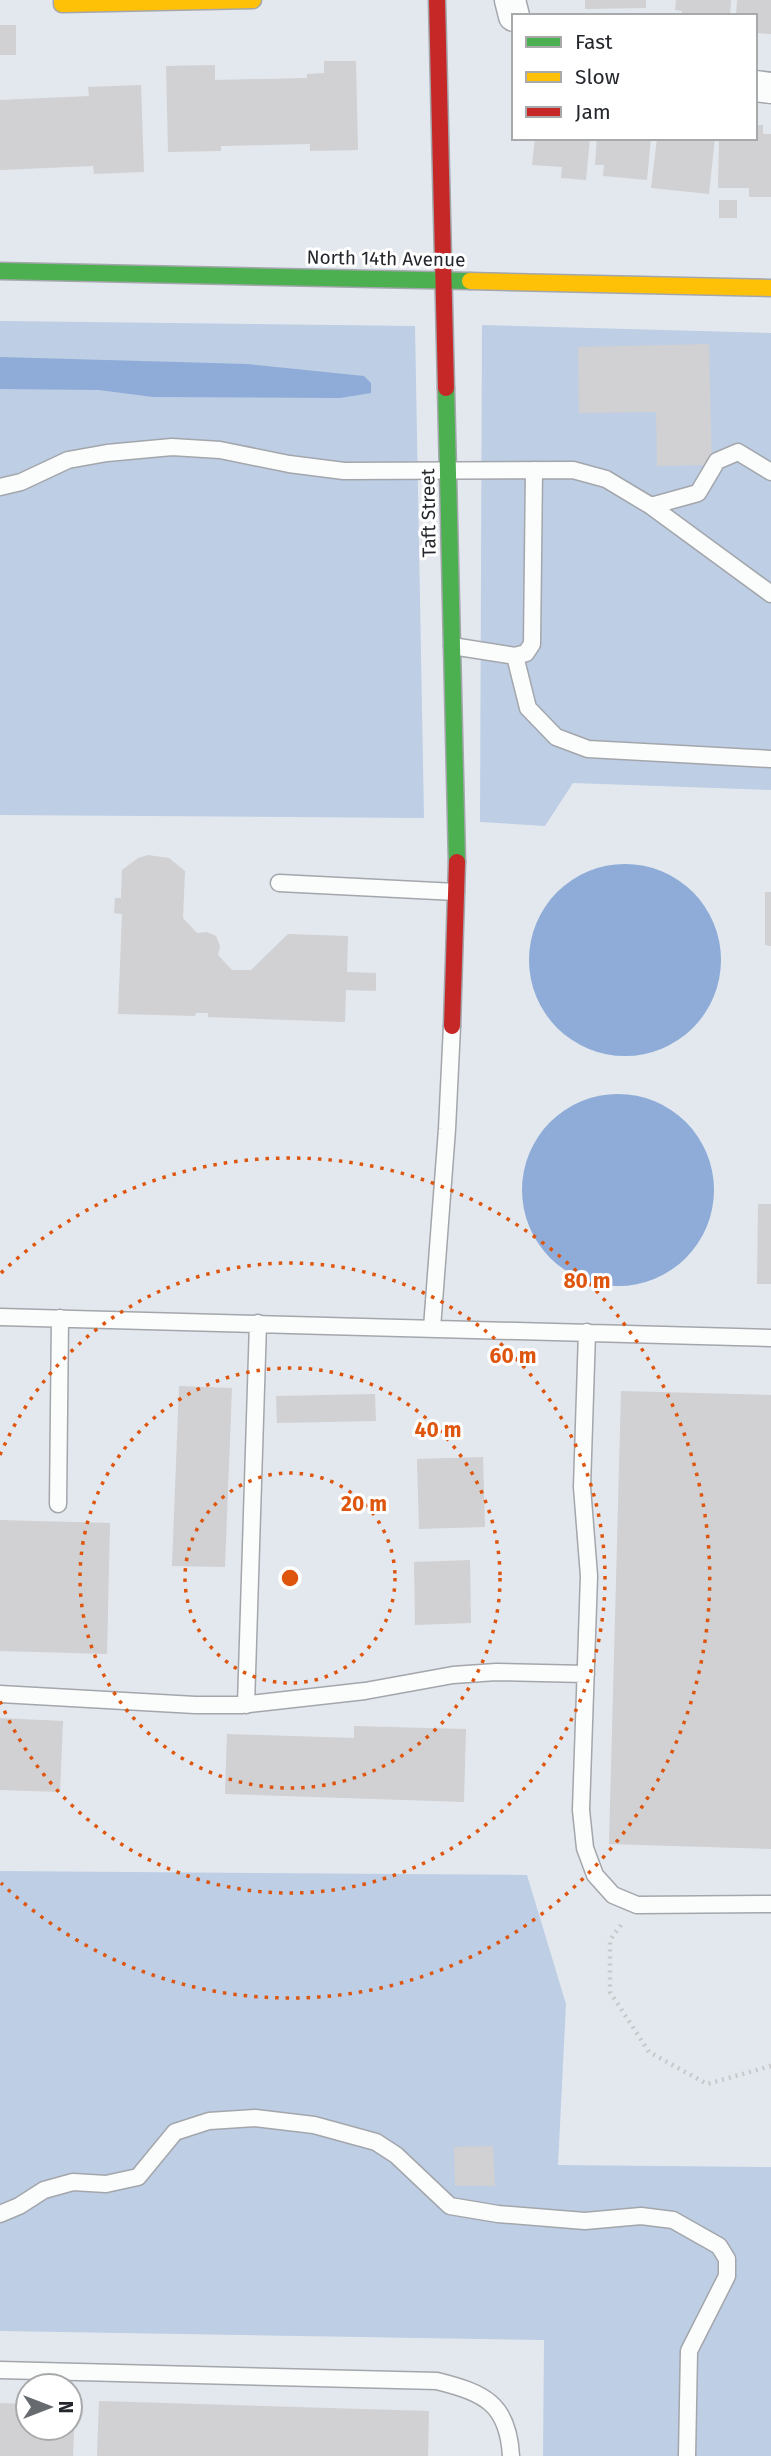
<svg xmlns="http://www.w3.org/2000/svg" width="771" height="2456" viewBox="0 0 771 2456" font-family="'Fira Sans',sans-serif">
<style>
.green{fill:#bdcee5}
.water{fill:#8eacd7}
.building{fill:#d1d0d2}
.lines{fill:none;stroke-linecap:round;stroke-linejoin:round}
.lane-casing{stroke:#a3a6ab;stroke-width:19}
.street-casing{stroke:#a3a6ab;stroke-width:33}
.fast-casing{stroke:#a3a6ab;stroke-width:19}
.slow-casing{stroke:#a3a6ab;stroke-width:19}
.jam-casing{stroke:#a3a6ab;stroke-width:19}
.path{stroke:#c6c8c9;stroke-width:4.5;stroke-dasharray:2 5;stroke-linecap:butt}
.lane{stroke:#fbfcfc;stroke-width:16}
.street{stroke:#fbfcfc;stroke-width:30}
.fast{stroke:#4caf50;stroke-width:16}
.slow{stroke:#ffc107;stroke-width:16}
.jam{stroke:#c62828;stroke-width:16}
.ring{fill:none;stroke:#de560e;stroke-width:3.5;stroke-dasharray:3.5 7}
.labels{text-anchor:middle;stroke-width:6;stroke-linejoin:round;paint-order:stroke}
.street-label{font-size:19px;fill:#24272c;stroke:#fff}
.centre{fill:#de560e;stroke:#fff;stroke-width:3.5}
.ring-label{font-size:21px;text-anchor:middle;font-weight:bold;fill:#de560e;stroke:#fff;stroke-width:6;stroke-linejoin:round;paint-order:stroke}
</style>
<rect width="100%" height="100%" fill="#e3e8ee"/>
<!-- green -->
<path class="green" d="M 0,321 L 415,326 L 424,818 L 0,815 Z
M 482,325 L 771,333 L 771,790 L 573,783 L 545,826 L 480,822 Z
M 0,1871 L 527,1875 L 566,2004 L 558,2165 L 771,2167 L 771,2456 L 543,2456 L 544,2340 L 0,2331 Z"/>
<!-- water -->
<path class="water" d="M 0,357 L 247,364 L 364,376 L 371,383 L 371,393 L 340,398 L 153,397 L 99,390 L 0,389 Z
M529 960a96 96 0 1 1 192 0a96 96 0 1 1-192 0Z
M522 1190a96 96 0 1 1 192 0a96 96 0 1 1-192 0Z"/>
<!-- building -->
<path class="building" d="M 585,0 L 646,0 L 646,8 L 585,9 Z
M 676,0 L 731,0 L 730,16 L 682,16 L 682,11 L 675,10 Z
M 737,0 L 771,0 L 771,34 L 755,33 L 755,16 L 736,16 Z
M 0,25 L 16,25 L 16,55 L 0,55 Z
M 324,61 L 356,61 L 358,150 L 310,151 L 310,144 L 221,146 L 221,151 L 168,152 L 166,66 L 215,65 L 215,80 L 307,78 L 307,74 L 324,73 Z
M 141,85 L 144,172 L 94,174 L 93,166 L 0,170 L 0,100 L 89,96 L 88,87 Z
M 755,125 L 763,125 L 763,134 L 771,134 L 771,197 L 749,197 L 749,188 L 718,188 L 719,138 L 755,138 Z
M 535,138 L 590,138 L 586,180 L 561,178 L 562,167 L 532,165 Z
M 597,138 L 651,138 L 647,180 L 603,176 L 604,165 L 595,165 Z
M 657,138 L 715,138 L 709,194 L 651,188 Z
M 719,200 L 737,200 L 737,218 L 719,218 Z
M 709,344 L 712,465 L 657,466 L 656,412 L 579,413 L 578,347 Z
M 148,855 L 169,858 L 185,871 L 183,918 L 197,933 L 207,932 L 216,936 L 220,946 L 218,955 L 232,970 L 251,970 L 288,934 L 348,936 L 347,972 L 376,973 L 376,991 L 346,990 L 345,1022 L 208,1017 L 208,1013 L 196,1013 L 195,1016 L 118,1014 L 122,914 L 114,913 L 115,898 L 121,898 L 122,870 L 138,858 Z
M 765,892 L 771,892 L 771,946 L 765,945 Z
M 758,1204 L 771,1204 L 771,1284 L 757,1284 Z
M 179,1386 L 232,1388 L 225,1567 L 172,1566 Z
M 621,1391 L 771,1395 L 771,1849 L 609,1844 Z
M 375,1394 L 376,1421 L 277,1423 L 276,1396 Z
M 483,1457 L 485,1527 L 419,1529 L 417,1459 Z
M 0,1520 L 110,1523 L 107,1654 L 0,1651 Z
M 470,1560 L 471,1623 L 415,1625 L 414,1562 Z
M 0,1718 L 63,1721 L 60,1792 L 0,1790 Z
M 354,1726 L 466,1729 L 464,1802 L 225,1794 L 227,1734 L 354,1738 Z
M 493,2146 L 495,2186 L 455,2186 L 454,2147 Z
M 99,2401 L 429,2411 L 428,2456 L 97,2456 Z
M 0,2403 L 28,2404 L 28,2428 L 70,2428 L 70,2406 L 75,2406 L 73,2456 L 0,2456 Z"/>
<g class="lines">
<defs>
<path id="lane" d="M 0,487 L 21,482 L 68,460 L 107,453 L 172,447 L 220,450 L 289,464 L 344,471 L 573,470 L 606,479 L 651,506 L 771,594
M 651,506 L 698,493 L 717,461 L 738,452 L 771,472
M 452,646 L 515,656 L 528,708 L 556,737 L 588,749 L 771,759
M 515,656 L 526,653 L 532,644 L 534,470
M 279,883 L 456,892
M 0,1317 L 771,1338
M 432,1328 L 447,1129 L 452,1026
M 587,1332 L 582,1487 L 589,1576 L 581,1810 L 585,1848 L 595,1875 L 613,1895 L 637,1905 L 771,1904
M 58,1504 L 60,1318
M 0,1694 L 195,1705 L 241,1705 L 365,1691 L 453,1675 L 496,1672 L 586,1674
M 246,1705 L 258,1323
M 0,2214 L 19,2206 L 44,2190 L 73,2182 L 106,2184 L 138,2177 L 175,2132 L 209,2121 L 255,2118 L 314,2125 L 376,2142 L 396,2155 L 450,2206 L 498,2214 L 585,2221 L 641,2216 L 673,2220 L 719,2246 L 727,2259 L 727,2276 L 689,2351 L 687,2456
M 0,2370 L 437,2381 C 484,2393 508,2403 511,2456"/>
<path id="street" d="M 510,0 L 514,16
M 755,86 L 771,88"/>
<path id="fast" d="M 0,271 L 470,281
M 446,388 L 457,862"/>
<path id="slow" d="M 62,0 L 62,4 L 253,0
M 470,281 L 771,288"/>
<path id="jam" d="M 437,0 L 446,388
M 452,1026 L 457,862"/>
</defs>
<!-- lane casing -->
<use href="#lane" class="lane-casing"/>
<!-- street casing -->
<use href="#street" class="street-casing"/>
<!-- fast casing -->
<use href="#fast" class="fast-casing"/>
<!-- slow casing -->
<use href="#slow" class="slow-casing"/>
<!-- jam casing -->
<use href="#jam" class="jam-casing"/>
<!-- path -->
<path class="path" d="M 621,1925 L 610,1940 L 610,1992 L 649,2052 L 707,2084 L 771,2066"/>
<!-- lane -->
<use href="#lane" class="lane"/>
<!-- street -->
<use href="#street" class="street"/>
<!-- fast -->
<use href="#fast" class="fast"/>
<!-- slow -->
<use href="#slow" class="slow"/>
<!-- jam -->
<use href="#jam" class="jam"/>
</g>
<!-- distance rings -->
<g class="ring">
<circle cx="290" cy="1578" r="105"/>
<circle cx="290" cy="1578" r="210"/>
<path d="M0 1455A315 315 0 1 1 0 1701"/>
<path d="M1 1273A420 420 0 1 1 1 1883"/>
</g>
<g class="labels">
<!-- street labels -->
<g class="street-label">
<text transform="translate(386 258) rotate(1)" y="7">North 14th Avenue</text>
<text transform="translate(428 513) rotate(-91)" y="7">Taft Street</text>
</g>
</g>
<circle cx="290" cy="1578" r="10" class="centre"/>
<g class="ring-label">
<text x="587" y="1288">80 m</text>
<text x="513" y="1363">60 m</text>
<text x="438" y="1437">40 m</text>
<text x="364" y="1511">20 m</text>
</g>
<!-- legend -->
<rect x="512" y="14" width="245" height="126" fill="#ffffff" stroke="#a7a9ab" stroke-width="2"/>
<rect x="526" y="37" width="35" height="10" fill="#4caf50" stroke="#a7a9ab" stroke-width="2"/>
<text x="575" y="49" font-size="21" fill="#24272c">Fast</text>
<rect x="526" y="72" width="35" height="10" fill="#ffc107" stroke="#a7a9ab" stroke-width="2"/>
<text x="575" y="84" font-size="21" fill="#24272c">Slow</text>
<rect x="526" y="107" width="35" height="10" fill="#c62828" stroke="#a7a9ab" stroke-width="2"/>
<text x="575" y="119" font-size="21" fill="#24272c">Jam</text>
<!-- north arrow -->
<g transform="translate(49 2407) rotate(90)"><circle r="33" fill="#ffffff" stroke="#a7a9ab" stroke-width="2"/>
<path d="M0-5L12 26L0 18L-12 26Z" fill="#676b70"/>
<text y="-10" font-size="19" font-weight="bold" text-anchor="middle" fill="#24272c">N</text>
</g>
</svg>
